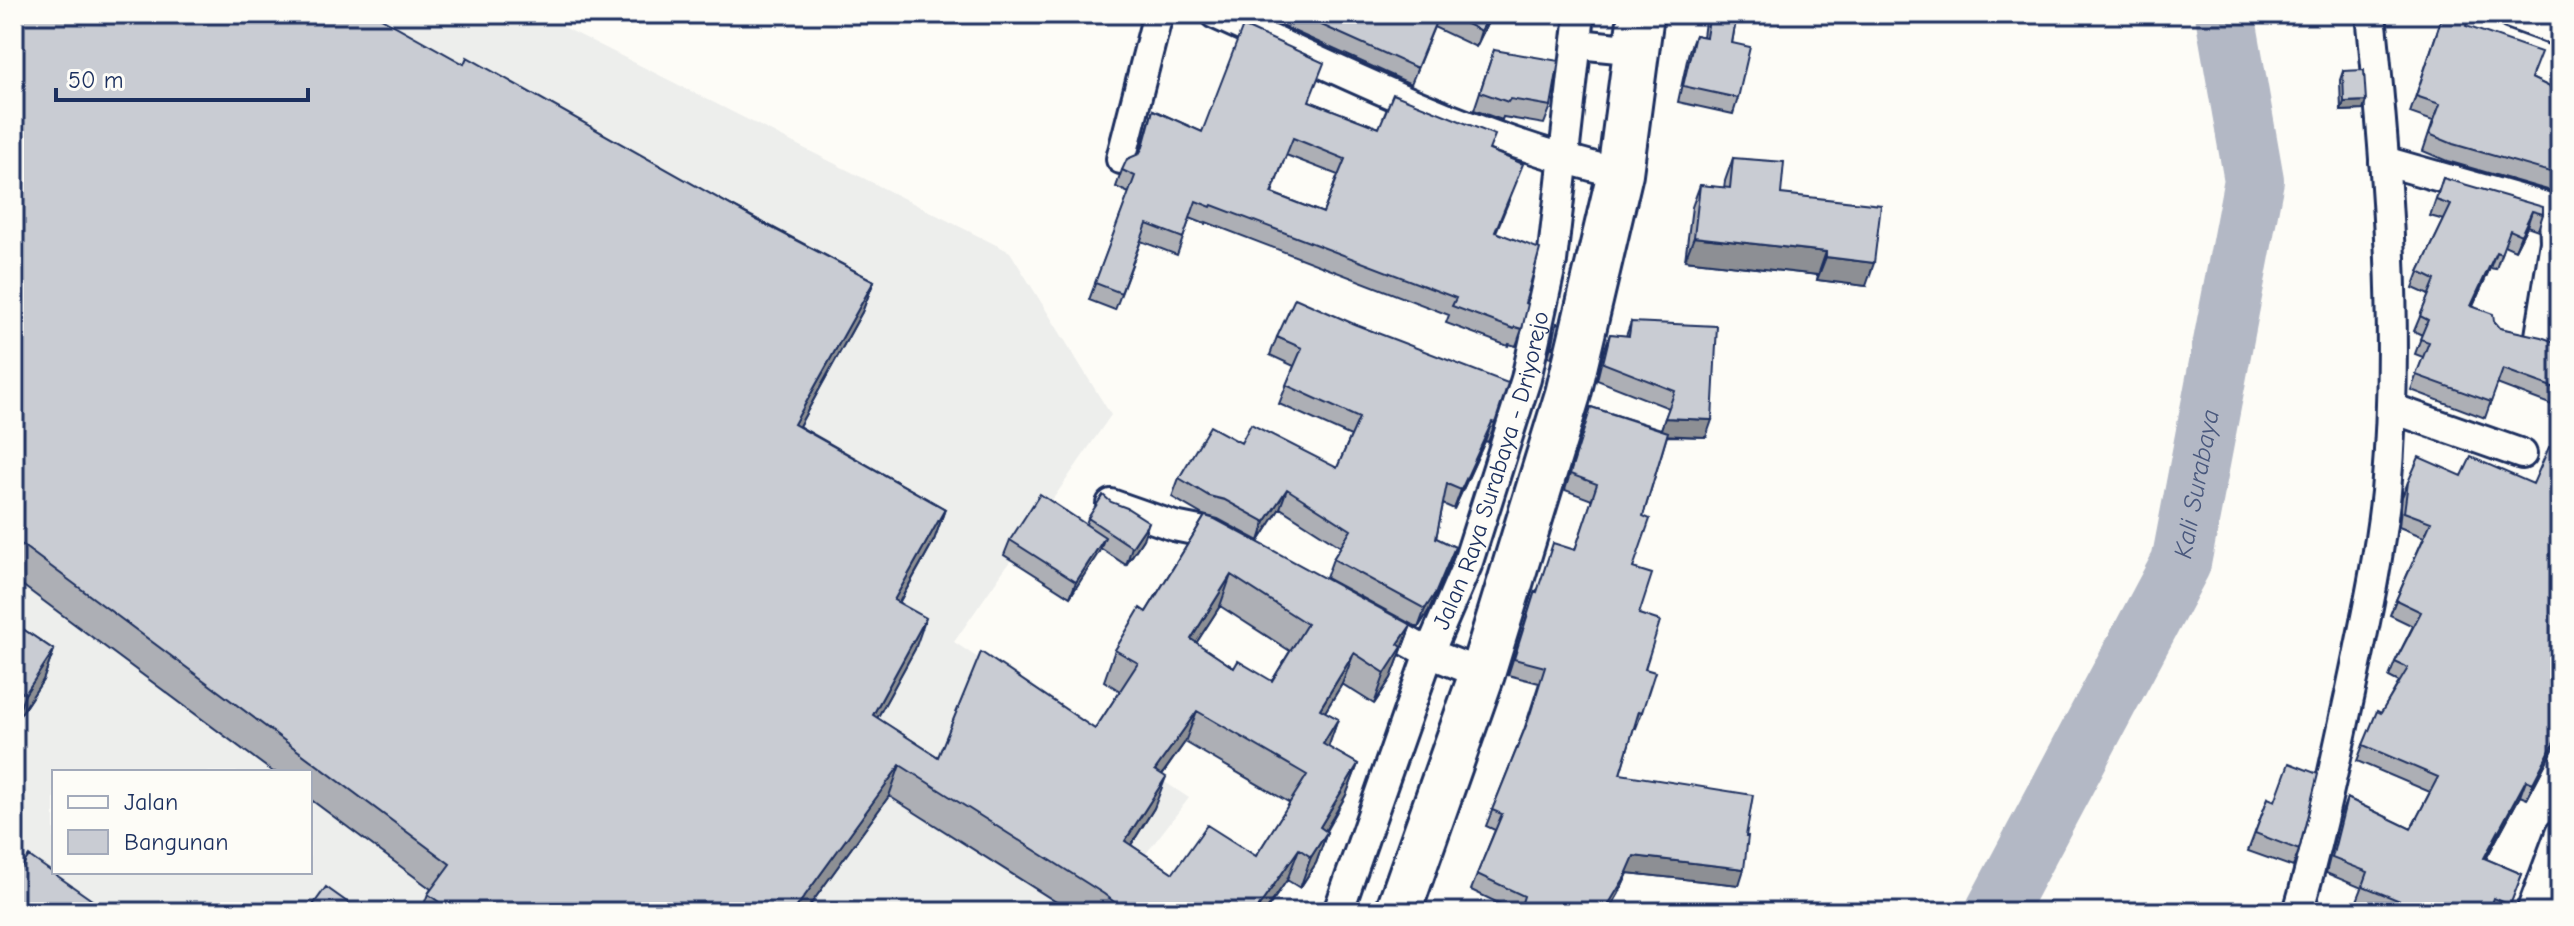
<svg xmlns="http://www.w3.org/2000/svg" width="2574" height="926" viewBox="0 0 2574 926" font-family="'Comic Neue',sans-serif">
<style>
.built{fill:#edeeec;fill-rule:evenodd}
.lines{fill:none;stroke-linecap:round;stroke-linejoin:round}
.river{stroke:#b3b8c5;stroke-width:60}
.street-casing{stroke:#1b2f5e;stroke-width:34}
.primary-casing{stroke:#1b2f5e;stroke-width:50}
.street{stroke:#fdfcf7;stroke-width:28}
.primary{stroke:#fdfcf7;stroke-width:44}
.wall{fill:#adafb5;stroke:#1b2f5e;stroke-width:2;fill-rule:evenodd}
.shaded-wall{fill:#8d8f94;stroke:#1b2f5e;stroke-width:2}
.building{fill:#c9ccd3;stroke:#1b2f5e;stroke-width:2;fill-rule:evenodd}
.labels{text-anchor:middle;stroke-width:6;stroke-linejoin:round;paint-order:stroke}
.street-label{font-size:24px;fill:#1b2f5e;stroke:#fdfcf7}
.water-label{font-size:26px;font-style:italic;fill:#49587d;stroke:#fdfcf7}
</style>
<rect width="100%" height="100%" fill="#fdfcf7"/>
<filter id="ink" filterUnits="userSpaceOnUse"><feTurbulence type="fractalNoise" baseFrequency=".0125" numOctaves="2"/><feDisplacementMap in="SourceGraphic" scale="16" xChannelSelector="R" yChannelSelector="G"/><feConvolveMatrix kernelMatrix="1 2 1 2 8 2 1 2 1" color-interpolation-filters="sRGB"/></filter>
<g filter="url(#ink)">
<!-- built -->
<path class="built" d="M 14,14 L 538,14 L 1010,252 L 1111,415 L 954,642 L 1189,798 L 1101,912 L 14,912 ZM 54,772 L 310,772 L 310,872 L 54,872 Z"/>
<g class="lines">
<!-- river -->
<path class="river" id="s1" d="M 1995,912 L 2181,563 L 2254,180 L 2225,14"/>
<defs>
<g id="street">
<path d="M 1215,14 C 1348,74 1478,141 1620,173"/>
<path d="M 2511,14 L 2560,32"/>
<path d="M 1578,44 L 1638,50"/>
<path d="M 1121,159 L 1158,14"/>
<path d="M 2384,161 L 2546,207 L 2554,214 L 2555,242 L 2540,336"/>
<path d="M 2391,408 L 2522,454"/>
<path d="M 1111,504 L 1174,526 L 1204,532 L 1231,545"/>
<path d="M 1373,622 L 1429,653 L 1482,674"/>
<path id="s2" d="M 1338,912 L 1429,653 L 1467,565 L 1526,379 L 1552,261 L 1580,14"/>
<path d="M 2298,912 C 2319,840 2334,767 2350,694 C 2364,627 2379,560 2386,492 C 2400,334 2387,171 2371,14"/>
<path d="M 2531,912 L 2560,834"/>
</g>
<path id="primary" d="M 1398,912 L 1482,674 L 1568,394 L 1620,173 L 1641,14"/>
</defs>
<!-- street casing -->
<use href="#street" class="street-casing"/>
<!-- primary casing -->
<use href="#primary" class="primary-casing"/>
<!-- street -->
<use href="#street" class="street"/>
<!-- primary -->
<use href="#primary" class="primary"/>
</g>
<!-- wall -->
<path class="wall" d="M 14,14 L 464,64 L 874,281 L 862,312 L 799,426 L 945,509 L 934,540 L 899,603 L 915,649 L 877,718 L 938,757 L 1095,729 L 1120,691 L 1104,681 L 1115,650 L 1146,612 L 1205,516 L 1411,625 L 1391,678 L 1374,704 L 1342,684 L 1325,712 L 1338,719 L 1328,747 L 1358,764 L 1346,795 L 1326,831 L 1327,832 L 1316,863 L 1300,888 L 1287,880 L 1265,912 L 1072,912 L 889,796 L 805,912 L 421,912 L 428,894 L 431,889 L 310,799 L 310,772 L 273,772 L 14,579 ZM 1220,606 L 1290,651 L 1272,681 L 1234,668 L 1196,643 ZM 1185,742 L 1290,803 L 1256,856 L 1173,873 L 1131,845 L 1154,808 L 1162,775 Z
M 1256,14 L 1492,14 L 1476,47 L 1434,27 L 1411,84 Z
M 1706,14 L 1737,14 L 1732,43 L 1738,98 L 1733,114 L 1678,102 L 1689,51 L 1695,35 L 1703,37 Z
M 2443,14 L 2466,26 L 2531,78 L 2560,92 L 2560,199 L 2551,191 L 2447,161 L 2423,151 L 2433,121 L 2410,113 Z
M 1494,50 L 1551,106 L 1544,124 L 1503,117 L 1502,120 L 1474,110 Z
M 2343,71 L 2363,110 L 2341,111 L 2340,80 Z
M 1309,101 L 1379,128 L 1490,150 L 1517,181 L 1496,232 L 1525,303 L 1522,329 L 1516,346 L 1509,344 L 1508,346 L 1446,323 L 1449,315 L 1206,222 L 1205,224 L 1190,218 L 1177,255 L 1141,241 L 1115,310 L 1089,300 L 1129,193 L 1116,187 L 1122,170 L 1140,152 L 1153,110 L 1202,132 ZM 1286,155 L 1338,175 L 1323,213 L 1272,193 Z
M 1733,158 L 1781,194 L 1866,286 L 1817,280 L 1818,275 L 1685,260 L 1692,207 L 1700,185 L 1724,188 L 1725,181 Z
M 2443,178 L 2543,214 L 2538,230 L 2527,226 L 2515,250 L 2504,245 L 2496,269 L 2490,268 L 2473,306 L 2494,321 L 2500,328 L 2560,344 L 2560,408 L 2497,384 L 2485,418 L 2411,390 L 2423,357 L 2415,354 L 2422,335 L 2414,331 L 2429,295 L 2413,288 L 2419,272 L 2444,220 L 2430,216 Z
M 1631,322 L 1706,437 L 1667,436 L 1643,516 L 1633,568 L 1645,669 L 1642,712 L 1636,728 L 1634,727 L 1620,774 L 1746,836 L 1739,885 L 1628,873 L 1619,893 L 1608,912 L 1517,912 L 1471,890 L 1495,830 L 1486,826 L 1524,730 L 1539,683 L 1508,675 L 1535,591 L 1536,591 L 1575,550 L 1592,500 L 1565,490 L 1591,407 L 1661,429 L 1669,408 L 1597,380 L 1604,351 L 1610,334 L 1626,336 Z
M 1557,323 L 1554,349 L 1551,358 L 1548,357 Z
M 1277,337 L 1495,423 L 1488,442 L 1485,441 L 1454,509 L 1443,504 L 1436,538 L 1455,547 L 1429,610 L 1418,628 L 1326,578 L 1333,559 L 1341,547 L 1280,508 L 1259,541 L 1218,519 L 1203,515 L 1172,497 L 1179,478 L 1241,443 L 1337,468 L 1351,436 L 1279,404 L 1294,366 L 1270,355 Z
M 2462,476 L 2533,484 L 2560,736 L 2527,799 L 2520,796 L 2486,859 L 2522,874 L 2507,912 L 2383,912 L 2357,901 L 2362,888 L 2326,873 L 2341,814 L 2347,798 L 2411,829 L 2430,792 L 2357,761 L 2363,745 L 2399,682 L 2389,677 L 2395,662 L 2413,626 L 2390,615 L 2396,600 L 2424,537 L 2399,527 L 2402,497 L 2408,482 Z
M 1088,518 L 1143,539 L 1126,565 L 1100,548 L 1070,597 L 1004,555 L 1010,540 L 1086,524 Z
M 14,623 L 54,650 L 43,680 L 14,724 Z
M 2268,798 L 2299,850 L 2293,867 L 2248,851 Z"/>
<!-- shaded-wall -->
<path class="shaded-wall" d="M 1490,14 L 1492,14 L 1476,47 L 1481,31 Z
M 2366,101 L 2363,110 L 2341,111 L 2344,102 Z
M 2532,211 L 2527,226 L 2515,250 L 2521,235 Z
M 1694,237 L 1826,252 L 1818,275 L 1685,260 Z
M 2496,252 L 2490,268 L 2466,321 L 2471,306 Z
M 1826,257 L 1874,263 L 1866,286 L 1817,280 Z
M 874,281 L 862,312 L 783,455 L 794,424 Z
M 1665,418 L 1712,420 L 1706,437 L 1659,435 Z
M 1492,422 L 1485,441 L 1454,509 L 1461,490 Z
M 1287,489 L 1280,508 L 1259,541 L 1265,522 Z
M 945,509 L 934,540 L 883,631 L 894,600 Z
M 1149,522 L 1143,539 L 1126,565 L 1132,547 Z
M 1105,537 L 1099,552 L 1070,597 L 1076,582 Z
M 1455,547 L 1429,610 L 1418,628 L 1425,609 Z
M 1231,575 L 1220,606 L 1179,670 L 1191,639 Z
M 926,618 L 915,649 L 862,746 L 873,715 Z
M 1411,625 L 1391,678 L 1374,704 L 1385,673 L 1398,644 Z
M 54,650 L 43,680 L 14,724 L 25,694 Z
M 1354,653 L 1342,684 L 1308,740 L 1320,709 Z
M 1197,711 L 1185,742 L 1143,801 L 1155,770 Z
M 1338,719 L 1327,751 L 1323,744 Z
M 2560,731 L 2560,736 L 2527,799 L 2533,783 Z
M 1358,764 L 1346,795 L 1309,858 L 1320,827 Z
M 900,765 L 889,796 L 805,912 L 793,912 Z
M 1166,777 L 1154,808 L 1114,872 L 1125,841 Z
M 2526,780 L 2520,796 L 2478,873 L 2484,858 Z
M 1327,832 L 1316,863 L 1300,888 L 1311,857 Z
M 1299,849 L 1287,880 L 1265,912 L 1255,912 Z
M 1634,856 L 1744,869 L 1739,885 L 1628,873 L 1619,893 L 1608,912 L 1604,912 Z"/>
<!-- building -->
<path class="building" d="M 14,14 L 374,14 L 464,64 L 467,57 L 757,220 L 874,281 L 794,424 L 945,509 L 894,600 L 926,618 L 873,715 L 938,757 L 981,652 L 1095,729 L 1138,663 L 1115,650 L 1140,608 L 1146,612 L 1205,516 L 1215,519 L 1411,625 L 1398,644 L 1402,647 L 1385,673 L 1354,653 L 1320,709 L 1338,719 L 1323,744 L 1358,764 L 1320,827 L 1327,832 L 1311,857 L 1299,849 L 1255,912 L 1127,912 L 1104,894 L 900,765 L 793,912 L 453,912 L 428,894 L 450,864 L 14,539 ZM 1231,575 L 1307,624 L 1272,681 L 1238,661 L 1234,668 L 1191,639 ZM 1197,711 L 1307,775 L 1256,856 L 1207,825 L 1173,873 L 1125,841 L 1166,777 L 1155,770 Z
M 1297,14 L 1439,14 L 1417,68 Z
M 1446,14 L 1490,14 L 1481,31 Z
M 1710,14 L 1737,14 L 1732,43 L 1750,47 L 1738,98 L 1683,86 L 1695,35 L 1706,37 Z
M 2443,14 L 2470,14 L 2466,26 L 2541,52 L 2531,78 L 2560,92 L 2560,176 L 2557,174 L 2453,144 L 2429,134 L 2440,104 L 2416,96 Z
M 1243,26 L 1324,63 L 1309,101 L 1379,128 L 1393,94 L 1495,135 L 1489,150 L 1523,164 L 1495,232 L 1540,249 L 1525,303 L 1528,304 L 1522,329 L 1515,327 L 1514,329 L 1452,306 L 1456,298 L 1212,205 L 1211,207 L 1196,201 L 1183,238 L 1147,224 L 1121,293 L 1095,283 L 1135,176 L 1122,170 L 1127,159 L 1139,154 L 1143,147 L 1153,110 L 1202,132 ZM 1293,138 L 1345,159 L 1323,213 L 1271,193 Z
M 1494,50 L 1559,61 L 1551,106 L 1510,99 L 1508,102 L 1480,92 Z
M 2364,70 L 2366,101 L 2344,102 L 2343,71 Z
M 1733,158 L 1784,162 L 1781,194 L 1881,205 L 1874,263 L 1826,257 L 1826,252 L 1694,237 L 1700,185 L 1730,188 Z
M 2443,178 L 2543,207 L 2543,214 L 2532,211 L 2521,235 L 2510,230 L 2501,254 L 2496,252 L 2471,306 L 2493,314 L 2494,321 L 2500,328 L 2541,337 L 2560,344 L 2560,390 L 2503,369 L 2491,402 L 2416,375 L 2429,342 L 2420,339 L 2428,320 L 2420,316 L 2435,280 L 2419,272 L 2451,205 L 2436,200 Z
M 1295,298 L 1354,324 L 1508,383 L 1495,423 L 1492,422 L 1461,490 L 1447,484 L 1436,538 L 1455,547 L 1436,592 L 1425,609 L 1333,559 L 1351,530 L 1287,489 L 1265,522 L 1225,500 L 1209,496 L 1179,478 L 1210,426 L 1241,443 L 1251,424 L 1337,468 L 1359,418 L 1286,385 L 1302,348 L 1277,337 Z
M 1631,322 L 1717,326 L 1712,420 L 1665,418 L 1675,391 L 1603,363 L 1610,334 L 1629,336 Z
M 1557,323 L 1560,324 L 1554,349 L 1552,348 Z
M 1591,407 L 1668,432 L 1643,516 L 1650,519 L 1633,568 L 1652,574 L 1639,614 L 1660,621 L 1645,669 L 1655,672 L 1642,712 L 1639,711 L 1620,774 L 1753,795 L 1746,836 L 1748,836 L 1744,869 L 1634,856 L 1625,877 L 1604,912 L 1519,912 L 1524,896 L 1477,874 L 1502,814 L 1492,810 L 1528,721 L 1545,667 L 1514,659 L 1535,591 L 1537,592 L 1553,543 L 1575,550 L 1597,484 L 1570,474 Z
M 2549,447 L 2560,452 L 2560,731 L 2533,783 L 2526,780 L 2484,858 L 2522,874 L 2510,905 L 2494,898 L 2489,912 L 2427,912 L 2363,886 L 2368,872 L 2332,858 L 2347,798 L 2411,829 L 2438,777 L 2363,745 L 2377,711 L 2381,713 L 2408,668 L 2395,662 L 2421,612 L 2396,600 L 2431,522 L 2404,512 L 2408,482 L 2419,457 L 2462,476 L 2471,457 L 2533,484 Z
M 1040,494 L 1105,537 L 1076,582 L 1010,540 Z
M 1103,495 L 1111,502 L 1127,508 L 1149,522 L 1132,547 L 1088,518 Z
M 14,623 L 54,650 L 25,694 L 19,690 L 14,697 Z
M 2289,763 L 2318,774 L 2299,850 L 2255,833 L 2268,798 L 2275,801 Z
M 29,856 L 109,912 L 14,912 L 14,877 Z
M 326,887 L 361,912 L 308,912 Z
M 2210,906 L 2227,912 L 2208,912 Z"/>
</g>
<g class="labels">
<!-- street labels -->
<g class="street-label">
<text dy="8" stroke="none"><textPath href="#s2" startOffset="468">Jalan Raya Surabaya - Driyorejo</textPath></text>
</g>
<!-- water labels -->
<g class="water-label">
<text dy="9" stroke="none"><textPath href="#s1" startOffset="476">Kali Surabaya</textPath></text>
</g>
</g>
<!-- margin -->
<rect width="2574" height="926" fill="none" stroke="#fdfcf7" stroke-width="48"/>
<rect x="24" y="24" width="2526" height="878" fill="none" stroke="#1b2f5e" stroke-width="3" filter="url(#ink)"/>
<!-- legend -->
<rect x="52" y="770" width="260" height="104" fill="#fdfcf7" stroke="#a3aaba" stroke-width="2"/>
<rect x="68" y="796" width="40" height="12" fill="#fdfcf7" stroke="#a3aaba" stroke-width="2"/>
<text x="124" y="810" font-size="24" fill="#1b2f5e">Jalan</text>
<rect x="68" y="830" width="40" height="24" fill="#c9ccd3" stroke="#a3aaba" stroke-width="2"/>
<text x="124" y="850" font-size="24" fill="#1b2f5e">Bangunan</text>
<!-- scale -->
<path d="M56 88v12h252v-12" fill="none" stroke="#1b2f5e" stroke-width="4"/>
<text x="68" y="88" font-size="24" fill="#1b2f5e" stroke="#fdfcf7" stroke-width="6" paint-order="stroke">50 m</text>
</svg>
